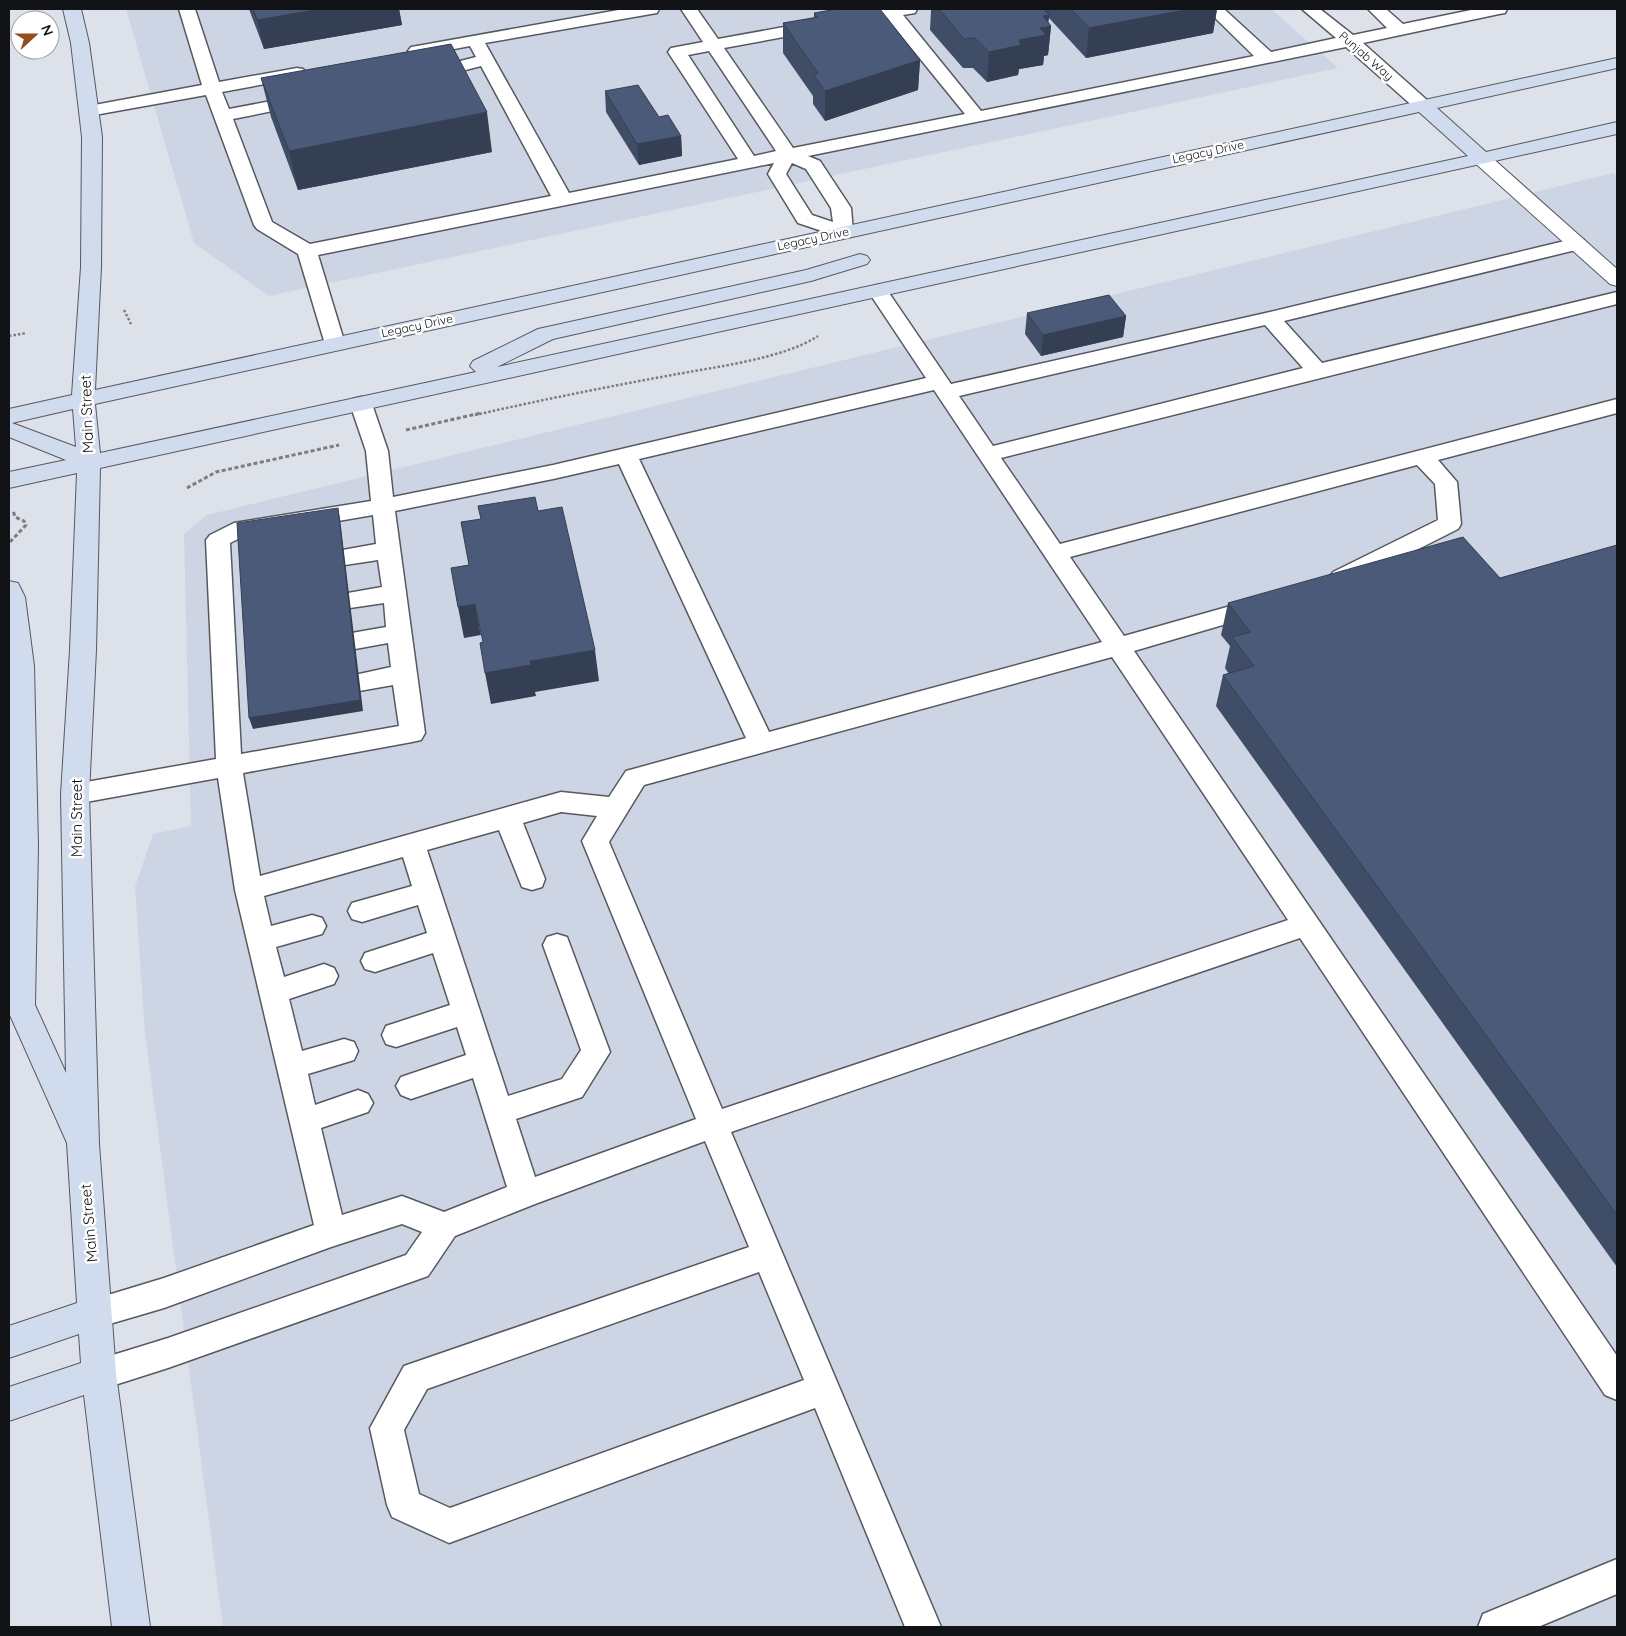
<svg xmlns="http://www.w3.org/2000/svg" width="1626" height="1636" viewBox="0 0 1626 1636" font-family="Quicksand,sans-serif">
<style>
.built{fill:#cdd5e4}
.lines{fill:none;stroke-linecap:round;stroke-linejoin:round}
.lane-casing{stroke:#565960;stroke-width:3}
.street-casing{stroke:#565960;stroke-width:2}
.secondary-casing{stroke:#565960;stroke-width:2}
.path-far1{stroke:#7a7d82;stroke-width:2.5;stroke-dasharray:2.5 2;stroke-linecap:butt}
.path{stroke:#7a7d82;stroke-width:3;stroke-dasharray:4 2.5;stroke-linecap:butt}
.lane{fill:#fff;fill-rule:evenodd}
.street{fill:#fff;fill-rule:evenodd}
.secondary{fill:#d1dbee;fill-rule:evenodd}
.wall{fill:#404d67}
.shaded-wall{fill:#343f54}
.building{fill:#4b5a78;stroke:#343f54}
.labels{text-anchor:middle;stroke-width:5;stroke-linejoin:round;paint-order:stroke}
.far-street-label{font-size:12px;fill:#121316;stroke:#fff}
.street-label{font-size:15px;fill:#121316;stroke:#fff}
</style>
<rect width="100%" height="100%" fill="#dde1e9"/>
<!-- built -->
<path class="built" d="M 126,9 L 1271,9 L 1338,68 L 269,296 L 194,243 Z
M 1613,173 L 1617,177 L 1617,1627 L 223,1627 L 145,1033 L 135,887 L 153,834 L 191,826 L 184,534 L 207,515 Z"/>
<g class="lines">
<defs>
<path id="lane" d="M 179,9 L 195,9 L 219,82 L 297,68 L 303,69 L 306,73 L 303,77 L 297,78 L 222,92 L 229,109 L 303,95 L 309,96 L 312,100 L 309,104 L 303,105 L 233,119 L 272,222 L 310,244 L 551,196 L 481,66 L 427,80 L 421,79 L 418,75 L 421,71 L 476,57 L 470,46 L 417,56 L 411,55 L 408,51 L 411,47 L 417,46 L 624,9 L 659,9 L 657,13 L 651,14 L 485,43 L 569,193 L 738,159 L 668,52 L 671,48 L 703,42 L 681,9 L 697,9 L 718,39 L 883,9 L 917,9 L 915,13 L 903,15 L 981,111 L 1254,56 L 1206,9 L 1224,9 L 1271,52 L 1336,38 L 1302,9 L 1320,9 L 1353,35 L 1387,28 L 1368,9 L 1386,9 L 1403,24 L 1476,9 L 1507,9 L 1505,13 L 1499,14 L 1363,43 L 1428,101 L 1431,105 L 1428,109 L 1422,110 L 1416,109 L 1346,47 L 808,156 L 820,161 L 851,208 L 853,232 L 850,236 L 843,238 L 798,223 L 768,174 L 774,163 L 318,255 L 345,344 L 342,348 L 335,350 L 328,348 L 325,344 L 298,254 L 257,229 L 254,225 L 206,95 L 89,116 L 83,115 L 80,111 L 83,107 L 89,106 L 202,85 ZM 887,18 L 965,114 L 793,148 L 724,48 ZM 709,51 L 776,151 L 754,156 L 688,55 ZM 792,163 L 806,169 L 831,208 L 833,222 L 812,215 L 786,174 Z
M 1577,238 L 1584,240 L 1587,244 L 1584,248 L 1284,321 L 1322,363 L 1617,292 L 1617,304 L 1001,458 L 1060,544 L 1617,399 L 1617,413 L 1438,460 L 1457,482 L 1461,524 L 1458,529 L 1349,584 L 1341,586 L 1333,584 L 1329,578 L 1333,572 L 1438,520 L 1435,484 L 1417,465 L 1070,557 L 1124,636 L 1259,598 L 1267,600 L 1271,606 L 1267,612 L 1134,651 L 1617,1356 L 1617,1400 L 1605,1395 L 1300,938 L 731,1132 L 941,1627 L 905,1627 L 815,1408 L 449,1543 L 392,1517 L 387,1505 L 370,1428 L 404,1366 L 749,1247 L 705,1141 L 535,1204 L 455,1236 L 428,1276 L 168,1368 L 99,1390 L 87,1385 L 83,1374 L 87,1363 L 168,1338 L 406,1255 L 422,1232 L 402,1224 L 331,1247 L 164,1308 L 96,1328 L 85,1324 L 80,1313 L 85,1302 L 164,1278 L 314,1225 L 235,890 L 218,778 L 75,804 L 66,801 L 62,794 L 66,787 L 75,784 L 216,759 L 206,540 L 210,535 L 234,523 L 371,501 L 366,451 L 350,404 L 353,399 L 361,397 L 369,399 L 372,404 L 388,451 L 393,497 L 553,465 L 926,378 L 868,291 L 871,287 L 878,285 L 885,287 L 951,384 L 1270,312 ZM 1265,325 L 1303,368 L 993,446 L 959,396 ZM 934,390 L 1102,642 L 769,732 L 639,459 ZM 619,464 L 746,738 L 626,771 L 609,797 L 561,792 L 260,876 L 243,773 L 412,742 L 421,740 L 425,733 L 395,511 L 553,479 ZM 373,515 L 376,544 L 337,551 L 333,557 L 337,563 L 345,565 L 378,560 L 382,587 L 342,594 L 338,600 L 342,606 L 350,608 L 384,603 L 386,627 L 346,634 L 343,640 L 346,646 L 355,649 L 388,643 L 391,667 L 350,676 L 347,682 L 350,688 L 359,691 L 393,685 L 399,726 L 241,754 L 230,543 L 240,538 ZM 1112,657 L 1288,920 L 722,1109 L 609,842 L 644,785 ZM 561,812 L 597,816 L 582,841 L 696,1119 L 535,1177 L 516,1119 L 582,1097 L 610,1052 L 567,937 L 557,934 L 547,937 L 543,945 L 581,1050 L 562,1079 L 508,1096 L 427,850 L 499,830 L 522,887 L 532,890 L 542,887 L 545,879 L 523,823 ZM 403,857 L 412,886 L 352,903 L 348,911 L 352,919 L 362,922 L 418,905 L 427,933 L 365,953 L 361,961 L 365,969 L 375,972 L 433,953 L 450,1005 L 386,1026 L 382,1035 L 386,1044 L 396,1047 L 457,1027 L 466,1055 L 401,1077 L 396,1086 L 401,1095 L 411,1099 L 473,1078 L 507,1187 L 444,1212 L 402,1196 L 342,1215 L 321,1128 L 368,1112 L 373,1103 L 368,1094 L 358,1090 L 315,1105 L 308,1074 L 354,1060 L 358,1051 L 354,1042 L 344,1039 L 302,1051 L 289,999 L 334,984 L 338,976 L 334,968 L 324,964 L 284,977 L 276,947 L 322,934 L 326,926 L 322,918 L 312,915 L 271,926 L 264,896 ZM 759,1272 L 804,1380 L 450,1508 L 419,1494 L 404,1430 L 427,1389 Z
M 1617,1559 L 1617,1594 L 1538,1627 L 1478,1627 L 1483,1614 Z"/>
<path id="street" d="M 1482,153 L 1489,155 L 1617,269 L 1617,286 L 1610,284 L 1475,163 L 1472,159 L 1475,155 Z"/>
<path id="secondary" d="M 63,9 L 81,9 L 89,43 L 102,137 L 101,267 L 95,390 L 1617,58 L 1617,68 L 1437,108 L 1486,152 L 1617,122 L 1617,134 L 100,468 L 96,650 L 89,794 L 99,1144 L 116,1374 L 150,1627 L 112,1627 L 84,1395 L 9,1421 L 9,1387 L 81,1363 L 79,1334 L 9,1358 L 9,1326 L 77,1303 L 67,1143 L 9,1013 L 9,581 L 18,583 L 25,597 L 34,666 L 38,846 L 35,1005 L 66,1073 L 61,794 L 70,650 L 77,473 L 9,488 L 9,472 L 66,460 L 9,437 L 9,409 L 72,395 L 81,267 L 82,137 L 71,43 ZM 1419,112 L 1468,156 L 497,367 L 553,339 L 811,281 L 867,264 L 870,260 L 867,256 L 860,254 L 806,270 L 538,329 L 473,361 L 470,366 L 476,372 L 100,453 L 95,404 ZM 73,409 L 76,447 L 12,423 Z"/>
</defs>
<!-- lane casing -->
<use href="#lane" class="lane-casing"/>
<!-- street casing -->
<use href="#street" class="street-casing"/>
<!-- secondary casing -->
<use href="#secondary" class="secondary-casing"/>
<!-- path-far1 -->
<path class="path-far1" d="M 124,310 L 131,324
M 9,336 L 26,333
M 475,415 C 541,400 606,387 672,375 C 714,367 783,359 818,336"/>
<!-- path -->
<path class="path" d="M 406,430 L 481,413
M 187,488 L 216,472 L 339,445
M 10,542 L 26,525 L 24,521 L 15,517 L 13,510"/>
<!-- lane -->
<use href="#lane" class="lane"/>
<!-- street -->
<use href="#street" class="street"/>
<!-- secondary -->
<use href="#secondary" class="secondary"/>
</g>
<!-- wall -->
<path class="wall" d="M 249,9 L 399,9 L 402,25 L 264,49 Z
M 931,9 L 1217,9 L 1213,33 L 1086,58 L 1049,18 L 1048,22 L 1051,26 L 1048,55 L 1044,56 L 1043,65 L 1019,69 L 1018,75 L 987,82 L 973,68 L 963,68 L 930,30 Z
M 814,13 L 920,60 L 918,90 L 825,121 L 813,104 L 813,96 L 783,53 L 783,23 L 814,18 Z
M 261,78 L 492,152 L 298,190 L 271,117 Z
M 605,91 L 659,117 L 681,136 L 682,156 L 639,165 L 606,112 Z
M 1027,313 L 1126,316 L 1123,337 L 1041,356 L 1025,334 Z
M 1617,545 L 1617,1267 L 1216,706 L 1223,675 L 1229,674 L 1225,668 L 1230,646 L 1221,635 L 1228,603 L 1500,578 Z"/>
<!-- shaded-wall -->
<path class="shaded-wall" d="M 321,9 L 399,9 L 402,25 L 264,49 L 257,20 Z
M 1190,9 L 1217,9 L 1213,33 L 1086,58 L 1089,28 Z
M 1049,15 L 1048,26 L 1051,26 L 1048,55 L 1044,56 L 1043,65 L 1019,69 L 1018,75 L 987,82 L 989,52 L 1019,40 L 1043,16 Z
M 920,60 L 918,90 L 825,121 L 825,91 Z
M 487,112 L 492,152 L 298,190 L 289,151 Z
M 681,136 L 682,156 L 639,165 L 637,144 Z
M 1126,316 L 1123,337 L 1041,356 L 1043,335 Z
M 338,508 L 340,519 L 363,711 L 253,729 L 249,718 Z
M 475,604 L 481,635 L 464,638 L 458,607 Z
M 595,650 L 599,681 L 535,692 L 536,696 L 491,704 L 485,673 L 530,661 Z"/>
<!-- building -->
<path class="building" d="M 253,9 L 321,9 L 257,20 Z
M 837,9 L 880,9 L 920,60 L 825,91 L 813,74 L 818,73 L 783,23 L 818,17 L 814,13 Z
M 939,9 L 1044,9 L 1049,15 L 1043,16 L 1051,26 L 1040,28 L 1046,35 L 1019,40 L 1021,45 L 989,52 L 975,38 L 964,39 Z
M 1071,9 L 1190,9 L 1089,28 Z
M 451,44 L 487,112 L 289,151 L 261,78 Z
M 638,85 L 659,117 L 668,115 L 681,136 L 637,144 L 605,91 Z
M 1109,295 L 1126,316 L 1043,335 L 1027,313 Z
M 535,497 L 538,511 L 562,507 L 595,650 L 530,661 L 531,665 L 485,673 L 480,643 L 483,642 L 475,604 L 458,607 L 451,568 L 469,565 L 461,522 L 481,519 L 478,506 Z
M 338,508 L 360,700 L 249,718 L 237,523 Z
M 1463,537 L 1500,578 L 1617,545 L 1617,1215 L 1223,675 L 1254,666 L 1232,637 L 1250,632 L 1228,603 Z"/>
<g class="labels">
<!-- far-street labels -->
<g class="far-street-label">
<text transform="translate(1366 56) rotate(41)" y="4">Punjab Way</text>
<text transform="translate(1208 152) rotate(-12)" y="4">Legacy Drive</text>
<text transform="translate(813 239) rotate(-12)" y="4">Legacy Drive</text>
<text transform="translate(417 326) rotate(-12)" y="4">Legacy Drive</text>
</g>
<!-- street labels -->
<g class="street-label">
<text transform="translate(87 414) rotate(-92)" y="5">Main Street</text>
<text transform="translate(77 818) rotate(-90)" y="5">Main Street</text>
<text transform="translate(89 1223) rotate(-95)" y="5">Main Street</text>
</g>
</g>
<!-- border -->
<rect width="1626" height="1636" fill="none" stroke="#121316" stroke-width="20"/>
<!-- north arrow -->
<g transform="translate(35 35) rotate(69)"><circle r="24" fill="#ffffff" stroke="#a0a1a2"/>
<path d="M0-4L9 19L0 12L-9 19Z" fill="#904f1c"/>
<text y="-8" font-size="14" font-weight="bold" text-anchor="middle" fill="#121316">N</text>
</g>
</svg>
